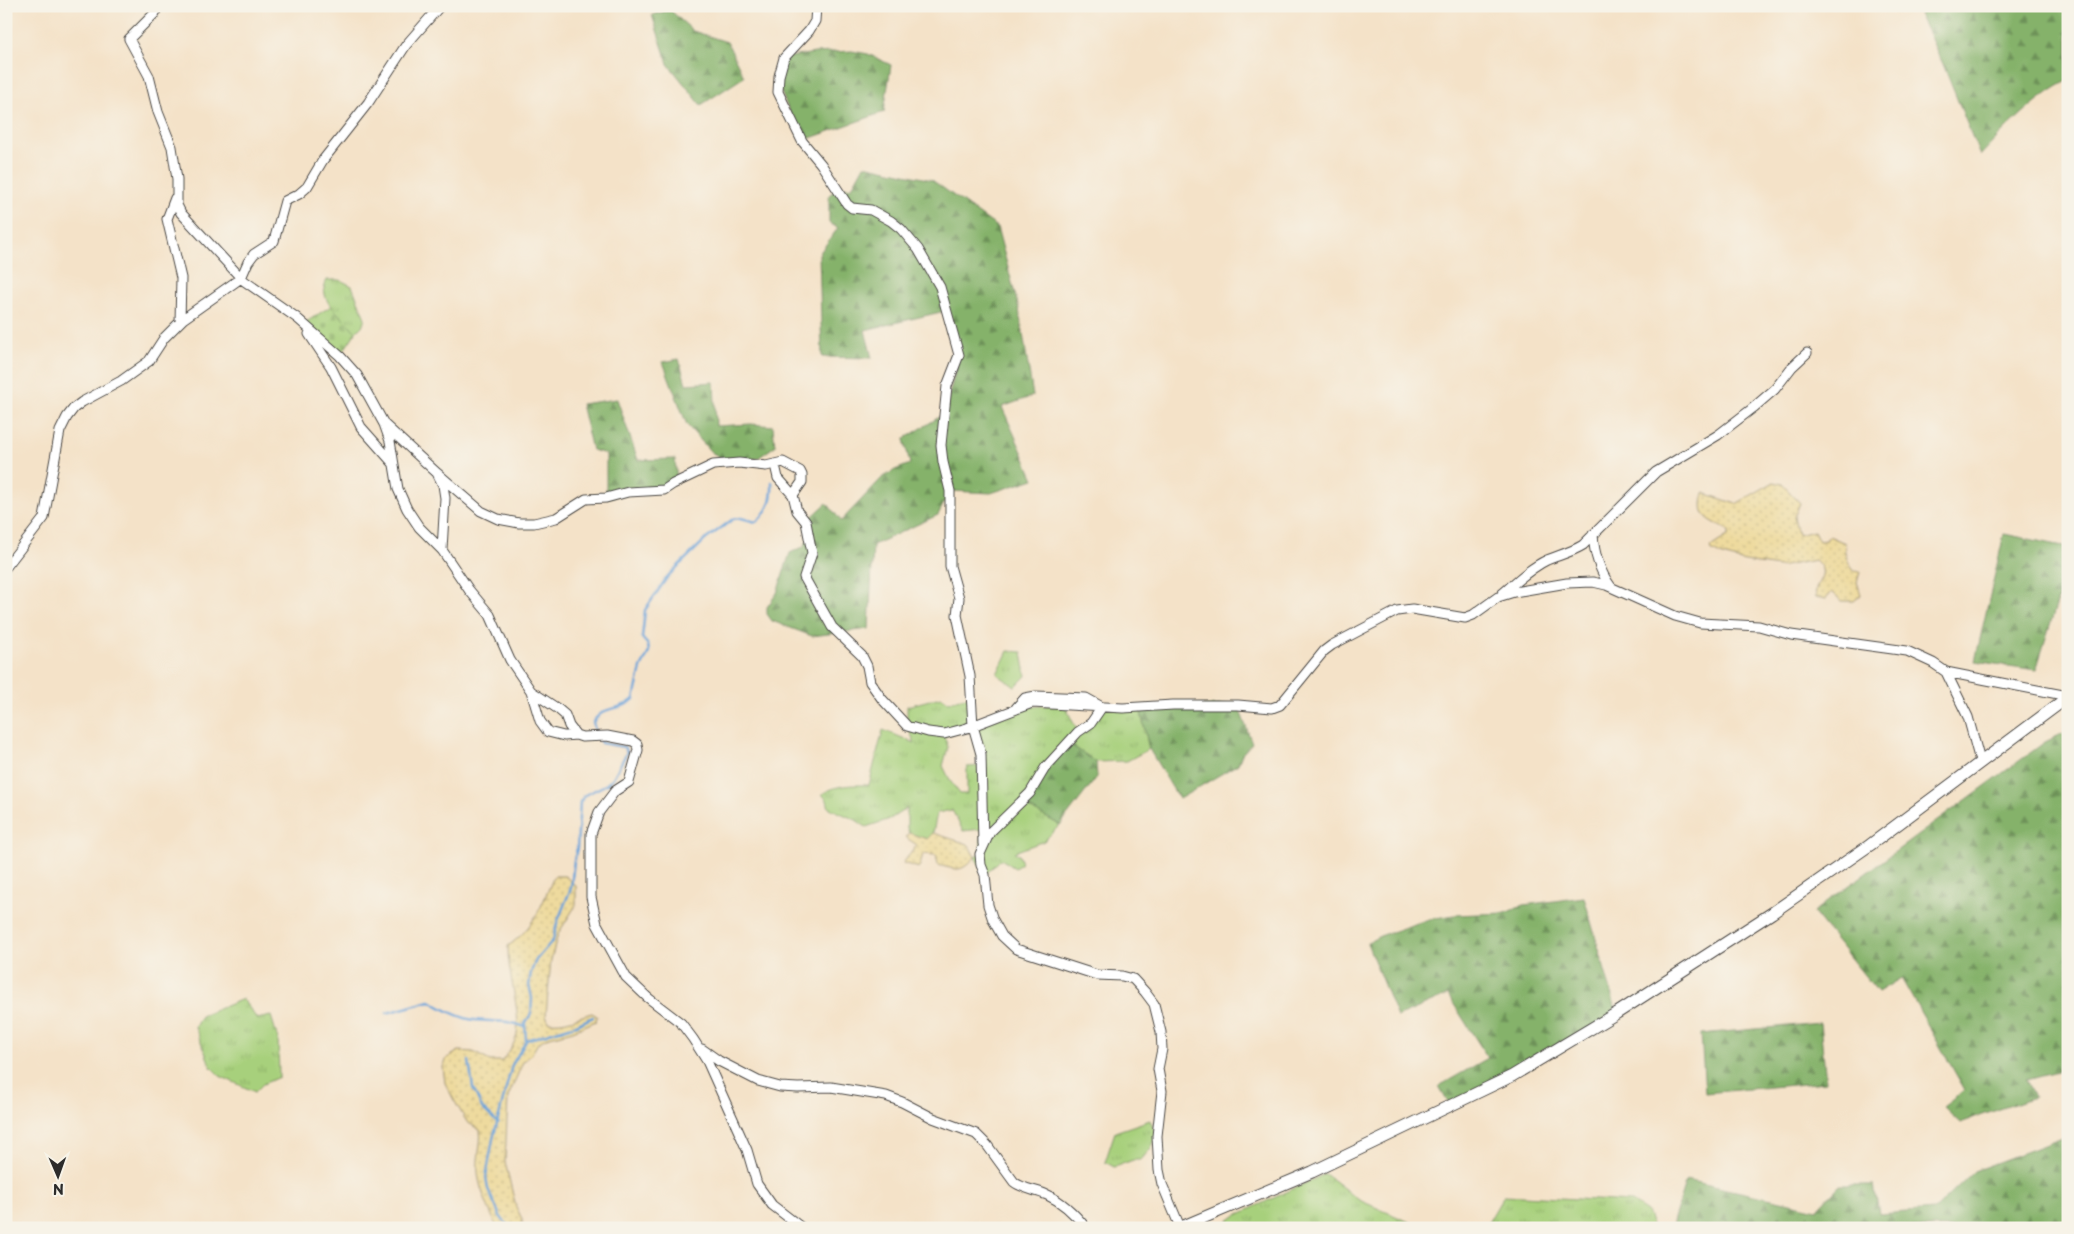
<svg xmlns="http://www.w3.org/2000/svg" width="2074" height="1234" viewBox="0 0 2074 1234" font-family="'Playpen Sans',sans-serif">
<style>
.grass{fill:url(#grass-tufts);stroke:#697e53;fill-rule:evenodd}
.forest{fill:url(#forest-firs);stroke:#586e4b}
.sand{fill:url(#sand-dots);stroke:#8c8264}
.cemetery{fill:url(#cemetery-stones);stroke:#697e53}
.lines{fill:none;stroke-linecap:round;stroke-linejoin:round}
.stream{stroke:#6aa3d9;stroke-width:2.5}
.minor-casing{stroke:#494643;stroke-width:11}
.major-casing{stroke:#494643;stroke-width:13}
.minor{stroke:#fff;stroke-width:9}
.major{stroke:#fff;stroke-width:11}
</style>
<defs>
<pattern id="grass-tufts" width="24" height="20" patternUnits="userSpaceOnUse" patternTransform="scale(1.25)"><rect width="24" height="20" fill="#a7d07b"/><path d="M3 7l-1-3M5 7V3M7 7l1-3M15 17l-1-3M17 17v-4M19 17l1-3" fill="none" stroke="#90b36a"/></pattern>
<pattern id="forest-firs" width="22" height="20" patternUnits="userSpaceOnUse" patternTransform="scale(1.25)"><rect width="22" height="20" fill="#85b26b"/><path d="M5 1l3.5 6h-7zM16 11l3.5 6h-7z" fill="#6d9158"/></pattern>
<pattern id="sand-dots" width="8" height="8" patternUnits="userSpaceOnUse" patternTransform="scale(1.25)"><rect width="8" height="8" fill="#eeda9e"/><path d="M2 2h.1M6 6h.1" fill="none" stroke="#cb8" stroke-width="1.8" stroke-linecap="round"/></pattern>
<pattern id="cemetery-stones" width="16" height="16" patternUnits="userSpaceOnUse" patternTransform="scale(1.25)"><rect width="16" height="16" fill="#a7d07b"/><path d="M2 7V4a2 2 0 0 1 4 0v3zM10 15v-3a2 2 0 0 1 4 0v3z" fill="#90b36a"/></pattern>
</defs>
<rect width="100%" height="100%" fill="#f7f3e8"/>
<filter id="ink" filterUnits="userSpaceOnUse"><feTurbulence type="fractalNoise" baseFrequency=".02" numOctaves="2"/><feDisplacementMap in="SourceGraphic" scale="10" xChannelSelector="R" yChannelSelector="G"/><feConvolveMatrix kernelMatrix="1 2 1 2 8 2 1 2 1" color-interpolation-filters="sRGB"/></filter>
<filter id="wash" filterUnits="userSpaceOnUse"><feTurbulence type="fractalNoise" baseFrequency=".0096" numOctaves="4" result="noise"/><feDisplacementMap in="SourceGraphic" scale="20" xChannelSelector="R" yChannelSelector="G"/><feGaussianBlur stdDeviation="1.12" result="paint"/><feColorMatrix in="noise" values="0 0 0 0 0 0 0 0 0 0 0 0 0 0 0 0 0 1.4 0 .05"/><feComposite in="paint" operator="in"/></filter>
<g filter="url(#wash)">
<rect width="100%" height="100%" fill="#f4e2c8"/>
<!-- grass -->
<path class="grass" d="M 327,280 L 340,280 L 352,286 L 365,318 L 363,325 L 356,332 C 343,319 316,300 327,280 Z
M 1008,651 L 1022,652 L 1026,676 L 1015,687 L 997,674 Z
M 971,696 L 975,723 L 1020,708 L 1064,704 L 1078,732 L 1102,707 L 1140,707 L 1149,749 L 1127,761 L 1096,762 L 1068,743 L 1020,803 L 1060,825 L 1044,841 L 1014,852 L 1019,855 L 1022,863 L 1015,868 L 1001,859 L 985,875 L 975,857 L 980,854 L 982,829 L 963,831 L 952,810 L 937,813 L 933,833 L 927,839 L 909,833 L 907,828 L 907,808 L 890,819 L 866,827 L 856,820 L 829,808 L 827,800 L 822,794 C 837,784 852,785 869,785 L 883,730 L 915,743 L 907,726 L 907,706 L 941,697 L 948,702 ZM 972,728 L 979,766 L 967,767 L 967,794 L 960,794 L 951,782 L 943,766 L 948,747 L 944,736 Z
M 243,999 L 257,1019 L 271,1016 L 278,1039 L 279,1077 L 263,1084 L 255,1092 L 220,1076 L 211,1067 L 195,1027 L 201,1016 Z
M 1150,1120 L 1157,1136 L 1151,1148 L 1141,1160 L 1133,1160 L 1114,1167 L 1105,1162 L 1115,1132 Z
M 1325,1174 L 1359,1200 L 1423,1228 L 1221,1228 L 1221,1226 L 1235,1216 Z
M 1504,1195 L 1632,1202 L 1647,1212 L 1653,1228 L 1485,1228 Z"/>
<!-- forest -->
<path class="forest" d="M 1933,6 L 2068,6 L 2068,81 C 2039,94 2001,133 1980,156 L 1943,64 L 1919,14 Z
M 670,10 L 693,31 L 727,42 L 744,77 L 701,105 L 668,64 L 652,15 Z
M 852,51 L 868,54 L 891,65 L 884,112 L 802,141 L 778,85 L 784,58 L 815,53 Z
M 864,165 L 932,180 L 997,227 L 1019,309 L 1033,396 L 1002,407 L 1034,479 L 991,493 L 950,491 L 938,515 L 873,545 L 869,629 L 812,636 L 772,621 L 767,614 L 767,607 L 777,593 L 790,553 L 803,547 L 809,538 L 806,522 L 827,503 L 841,521 L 882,478 L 895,470 L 910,464 L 904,439 L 944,414 L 958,361 L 945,311 L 865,330 L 872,358 L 822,357 L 819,254 L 838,228 L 829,223 L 829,195 L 836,190 L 852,187 Z
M 679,359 L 686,384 L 714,382 L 716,426 L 751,424 L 773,426 L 775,446 L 758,458 L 739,463 L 730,463 L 711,452 L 687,425 L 663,362 Z
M 617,399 L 638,460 L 675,459 L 677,482 L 606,498 L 606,454 L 592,450 L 581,404 Z
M 2004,534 L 2068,547 L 2068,567 L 2036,670 L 1975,661 Z
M 1238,705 L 1252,743 L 1242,754 L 1238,764 L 1179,799 L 1149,749 L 1140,707 Z
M 2068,731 L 2068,1069 L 2026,1080 L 2034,1097 L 1960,1123 L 1943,1107 L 1965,1090 L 1901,978 L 1878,992 L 1813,912 L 2045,742 Z
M 1068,743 L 1096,762 L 1097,777 L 1060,825 L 1020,803 Z
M 1584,897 L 1617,1013 L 1450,1105 L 1439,1086 L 1488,1058 L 1448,995 L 1397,1017 L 1367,943 L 1380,936 L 1429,919 L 1455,915 L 1505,913 L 1524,905 Z
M 1820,1023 L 1826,1082 L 1705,1093 L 1701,1034 Z
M 2068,1136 L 2068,1228 L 1671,1228 L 1686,1180 L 1817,1209 L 1840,1185 L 1874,1185 L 1879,1214 L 1934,1210 L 1974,1171 Z"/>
<!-- sand -->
<path class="sand" d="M 1774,482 L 1782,484 L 1800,503 L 1794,517 L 1798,535 L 1814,531 L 1819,541 L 1826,540 L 1829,536 L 1845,543 C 1843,554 1848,562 1854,571 L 1860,572 L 1857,582 L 1861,595 L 1854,601 L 1842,601 L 1832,592 L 1826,599 L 1816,597 C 1812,582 1833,575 1815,560 L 1779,567 L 1745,562 L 1722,556 L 1711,550 L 1712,546 L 1729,535 L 1729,531 C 1710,519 1697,519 1704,493 L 1736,504 Z
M 909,833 L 927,839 L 933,833 L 968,844 L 975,857 C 961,873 958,870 938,865 L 936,855 L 923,854 L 919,868 L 903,863 L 917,845 L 905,837 Z
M 554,876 L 565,876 L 576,886 L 576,905 L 558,934 L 551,960 L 546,1015 L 549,1022 C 566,1024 577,1017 592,1013 L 597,1016 L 596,1021 L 573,1031 L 546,1038 L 538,1043 L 531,1055 L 523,1062 L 508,1097 L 505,1162 L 516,1207 L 522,1219 L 522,1228 L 497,1228 C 490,1210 480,1192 478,1173 C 476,1159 482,1144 480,1130 L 467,1122 L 455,1102 L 445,1083 L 443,1067 L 447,1058 L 459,1051 L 473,1052 L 490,1061 L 502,1061 C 508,1053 515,1044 517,1034 C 521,1009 507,974 508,946 C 534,928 542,905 554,876 Z"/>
<!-- cemetery -->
<path class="cemetery" d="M 331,306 L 356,332 L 340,356 L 303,324 Z"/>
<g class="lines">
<!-- stream -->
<path class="stream" d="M 596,734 L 593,722 C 606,703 619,713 634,699 L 641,668 L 649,652 L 648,645 L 642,638 L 645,610 L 668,576 L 705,540 L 733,519 L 741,518 L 756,522 C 769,512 773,497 772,482
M 387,1013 L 430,1001 C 443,1009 459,1018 474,1020 C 492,1022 507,1019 525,1027
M 526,1040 L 576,1025 L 593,1017
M 469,1061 L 473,1088 L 482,1108 L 498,1123
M 509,1228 L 500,1216 L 488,1189 L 486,1177 L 493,1139 L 512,1065 L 526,1041 L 525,1024 L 531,1014 L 532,998 L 529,985 L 531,972 L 536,960 L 553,940 L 557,923 L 571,888 L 574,860 L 577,848 L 580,802 L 585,795 L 607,784 L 613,778 L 627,752 L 624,747 L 601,743 L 599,739"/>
</g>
</g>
<g filter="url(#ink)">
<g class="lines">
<defs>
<path id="minor" d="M 158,6 L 155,13 L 129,39 L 149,76 L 158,112 L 172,147 L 177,179 L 177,205 L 181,213 L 243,280 L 297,318 L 340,356 L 357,375 L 384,424 L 390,441 L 398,489 L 407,509 L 419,527 L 442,550 L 469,590 L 490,615 L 510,660 L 531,691 L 558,709 L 565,715 L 569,726 L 576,735 L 582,737 L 607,736 L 633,741 L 637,744 L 638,750 L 629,782 L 615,791 L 599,812 L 591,834 L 591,897 L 597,924 L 626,977 L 647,997 L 681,1023 L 693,1039 L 707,1061 L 747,1150 L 757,1184 L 772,1205 L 802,1228
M 816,6 L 815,21 L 809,31 L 784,58 L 779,76 L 778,92 L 802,141 L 821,164 L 847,204 L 852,208 L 871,210 L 891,221 L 901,229 L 918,249 L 940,287 L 959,355 L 947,386 L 941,445 L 943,462 L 950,491 L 950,566 L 959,598 L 957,615 L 970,676 L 973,726 L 981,754 L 983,844
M 175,198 L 167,219 L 181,278 L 180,322
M 309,334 L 331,367 L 361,427 L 393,463
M 385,425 L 437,473 L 443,485 L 445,498 L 442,550
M 775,465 L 778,478 L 793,495
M 437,473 L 481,511 L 498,519 L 519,523 L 534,523 L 556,518 L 586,499 L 606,498 L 628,492 L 664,490 L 673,484 L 713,465 L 739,463 L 766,466 L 783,462 L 800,471 L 802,475 L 802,482 L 793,495 L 797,511 L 806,522 L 812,553 L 804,577 L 832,627 L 862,656 L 867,666 L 870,682 L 882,699 L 907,726 L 928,732 L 944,734 L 967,728 L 1032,703 L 1123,708 L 1173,705 L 1238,705 L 1272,708 L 1280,705 L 1324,651 L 1332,645 L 1397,611 L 1412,609 L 1465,618 L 1473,615 L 1498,597 L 1514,592 L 1567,583 L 1593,582 L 1606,585 L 1675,616 L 1700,623 L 1759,626 L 1791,635 L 1907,651 L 1933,663 L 1946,672 L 2068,696
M 1593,534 C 1594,553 1600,572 1611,587
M 6,567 L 44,518 L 60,431 L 67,417 L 74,408 L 82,402 L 121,381 L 149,361 L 164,338 L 183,319 L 241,278 L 248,262 L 254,254 L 274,241 L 285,201 L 299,194 L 307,187 L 323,160 L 368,103 L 406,45 L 440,6
M 1502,594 C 1516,582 1530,568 1547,560 C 1559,555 1572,552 1583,545 L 1656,472 L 1718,435 L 1753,408 L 1775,389 L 1792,367 L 1807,353
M 1946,672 L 1968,717 L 1980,761
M 531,691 L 540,721 L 548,732 L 564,736 L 576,735
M 1016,708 L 1025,698 L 1036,696 L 1086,698 L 1102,707 L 1091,723 L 1078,732 L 1045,768 L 1030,793 L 990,832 L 980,854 L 981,865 L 985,875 L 988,905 L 993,920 L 1002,936 L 1016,949 L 1097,975 L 1122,976 L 1133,979 L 1145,992 L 1154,1004 L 1161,1032 L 1162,1049 L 1158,1069 L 1162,1091 L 1157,1136 L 1159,1170 L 1162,1184 L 1180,1227
M 702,1049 L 719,1061 L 758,1081 L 780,1087 L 798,1088 L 831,1087 L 886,1096 L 902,1102 L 933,1118 L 976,1134 L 987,1145 L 1014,1182 C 1023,1189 1036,1190 1047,1195 C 1063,1202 1075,1214 1086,1228"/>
<path id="major" d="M 1179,1228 L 1312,1172 L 1512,1076 L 1617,1013 L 1772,913 L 1870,845 L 2068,697"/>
</defs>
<!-- minor casing -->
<use href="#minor" class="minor-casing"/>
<!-- major casing -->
<use href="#major" class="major-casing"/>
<!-- minor -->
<use href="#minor" class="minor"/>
<!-- major -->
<use href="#major" class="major"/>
</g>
</g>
<!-- margin -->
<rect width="2074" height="1234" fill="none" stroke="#f7f3e8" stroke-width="25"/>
<!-- north arrow -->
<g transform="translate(58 1176) rotate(178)" stroke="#f7f3e8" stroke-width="4" paint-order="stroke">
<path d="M0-4L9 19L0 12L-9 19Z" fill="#2b2b2b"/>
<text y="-8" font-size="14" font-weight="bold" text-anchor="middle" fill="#2b2b2b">N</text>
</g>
</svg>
